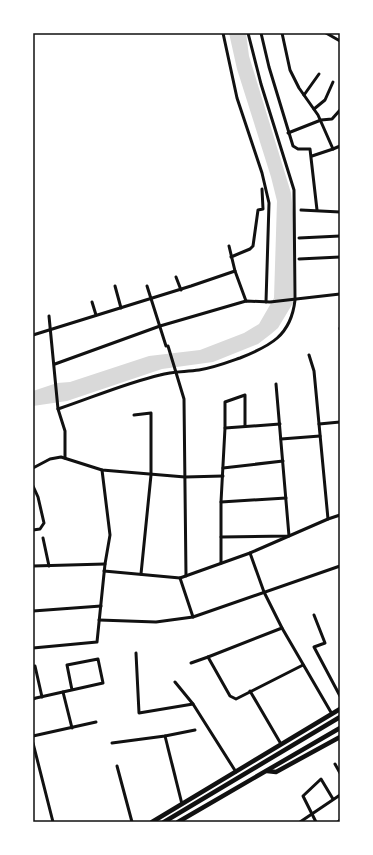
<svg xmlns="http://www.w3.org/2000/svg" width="373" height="855" viewBox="0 0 373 855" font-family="'Roboto Condensed',sans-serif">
<rect width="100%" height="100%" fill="#fff"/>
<path fill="#d9d9d9" d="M 229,33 L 246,33 L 249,56 L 291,193 L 293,213 L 293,303 L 278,328 L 271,334 L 258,344 L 213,362 L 162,369 L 67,401 L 33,406 L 33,391 L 57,383 L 70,382 L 149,356 L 200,350 L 244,333 L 259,324 L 274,298 L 277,201 L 271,177 L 237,69 Z"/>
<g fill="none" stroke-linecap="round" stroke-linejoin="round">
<g stroke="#111" stroke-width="3">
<path d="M 223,33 L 237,98 L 262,173 L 269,203 L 266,302"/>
<path d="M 261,33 L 269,67 L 293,146 L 298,149 L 310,149 L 317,210"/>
<path d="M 282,33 L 290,70 L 299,88 L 318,115 L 333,149 L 340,146"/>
<path d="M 326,33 L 340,41"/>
<path d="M 304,95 L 319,74"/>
<path d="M 314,109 L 325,100 L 333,82"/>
<path d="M 288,133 L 321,120 L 332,119 L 340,110"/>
<path d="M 312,156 L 333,149"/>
<path d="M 301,210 L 340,212"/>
<path d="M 299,238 L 340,236"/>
<path d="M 229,246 L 235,271 L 246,301"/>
<path d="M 231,257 L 250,249 L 253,246 L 258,210 L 263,209 L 262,189"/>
<path d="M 299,259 L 340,257"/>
<path d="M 176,277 L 181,290"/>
<path d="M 115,286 L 121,308"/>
<path d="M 147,286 L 166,346"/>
<path d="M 92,302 L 96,315"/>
<path d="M 49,316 L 58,409 L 65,431 L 65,458"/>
<path d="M 340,328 L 340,329"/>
<path d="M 33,335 L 191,286 L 235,271"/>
<path d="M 168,346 L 184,399 L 186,576"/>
<path d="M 309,355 L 314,371 L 328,519"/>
<path d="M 55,364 L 160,326 L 246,301 L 270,302 L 340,294"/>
<path d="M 58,409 C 91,398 126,383 160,375 C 172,371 186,372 199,370 C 213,368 226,363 240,358 C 270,346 291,336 295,300 L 294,190 L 261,84 L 248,33"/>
<path d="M 134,415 L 151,413 L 151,475 L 141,574"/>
<path d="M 319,424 L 340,422"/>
<path d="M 225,428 L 280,424"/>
<path d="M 281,439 L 320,436"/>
<path d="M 33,468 L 50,459 L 61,457 L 102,470 L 185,477 L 223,476"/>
<path d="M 223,468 L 283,461"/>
<path d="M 33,486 L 38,497 L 44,523 L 40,529 L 33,530"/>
<path d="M 221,502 L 286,498"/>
<path d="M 221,537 L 289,536 L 276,384"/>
<path d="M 43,538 L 49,566"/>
<path d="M 250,553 L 264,592 L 282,628 L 332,714"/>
<path d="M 221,563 L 221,502 L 225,428 L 225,402 L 245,395 L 245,426"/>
<path d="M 33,566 L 105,564"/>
<path d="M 104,571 L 180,578 L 250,553 L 328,519 L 340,515"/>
<path d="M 180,578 L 193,617"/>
<path d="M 33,611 L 101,606"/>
<path d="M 314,615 L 325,643 L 314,647 L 340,696"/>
<path d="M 99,620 L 156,622 L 193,617 L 340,566"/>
<path d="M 282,628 L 208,657 L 230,696 L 236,699 L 303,665"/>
<path d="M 33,648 L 97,642 L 105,564 L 110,535 L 102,470"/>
<path d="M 136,653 L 139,713 L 193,704"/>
<path d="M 191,663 L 208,657"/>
<path d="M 35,666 L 42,697"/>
<path d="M 175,682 L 193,704 L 236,772"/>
<path d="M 250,691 L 281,744"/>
<path d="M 63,692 L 72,728"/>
<path d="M 33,699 L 36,698 L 103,683 L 98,659 L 67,665 L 72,690"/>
<path d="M 33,736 L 96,722"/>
<path d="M 165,736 L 182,804"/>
<path d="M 33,743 L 53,822"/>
<path d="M 112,743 L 165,736 L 195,730"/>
<path d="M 335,764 L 340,773"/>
<path d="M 117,766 L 132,822"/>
<path d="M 300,822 L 340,795"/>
<path d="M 316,822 L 303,796 L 321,779 L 333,799"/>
<path d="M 338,822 L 340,820"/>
</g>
<g stroke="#111" stroke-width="4.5">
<path d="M 267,771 L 276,772 L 340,737"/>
<path d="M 152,822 L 340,709"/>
<path d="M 164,822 L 340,717"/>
<path d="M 178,822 L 340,728"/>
</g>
</g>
<rect width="373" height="855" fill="none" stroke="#ffffff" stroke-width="68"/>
<rect x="34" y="34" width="305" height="787" fill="none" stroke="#111" stroke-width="1.5"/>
</svg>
